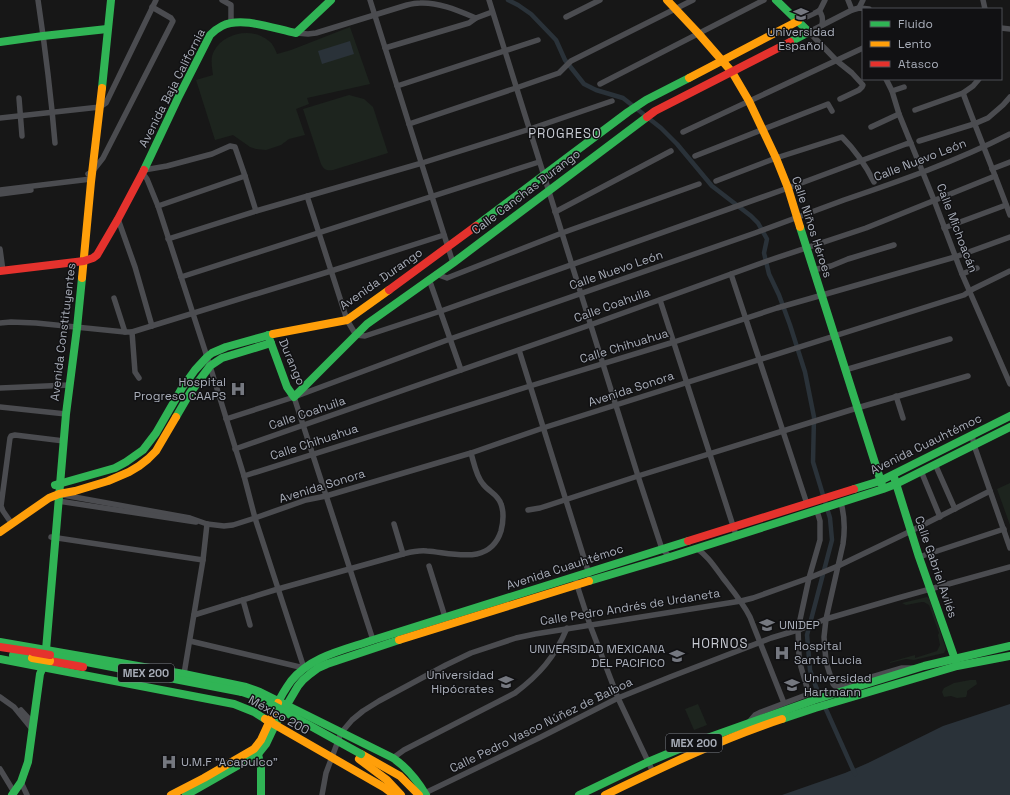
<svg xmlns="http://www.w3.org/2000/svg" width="1010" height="795" viewBox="0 0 1010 795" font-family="'Space Grotesk',sans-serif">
<rect width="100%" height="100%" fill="#171717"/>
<g fill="#1d241e">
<path d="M 350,27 L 370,84 L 307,98 L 309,104 L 296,109 L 305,135 L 289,139 L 281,145 L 266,150 L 256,149 L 250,147 L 233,135 L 215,140 L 196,80 L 213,75 C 212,67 210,58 214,51 C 224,32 253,27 269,41 C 273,44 275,49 277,54 L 291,50 Z"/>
<path d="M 349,95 L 364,99 L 373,107 L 388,153 L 333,170 C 327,171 324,170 321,164 L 303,109 Z"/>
<path d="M 1010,483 L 1010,525 L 997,489 Z"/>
<path d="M 927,597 L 929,598 L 946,649 L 944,653 L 914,660 L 906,659 L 890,663 L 890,662 L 915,655 L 915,658 L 937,651 L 940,645 L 938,635 L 939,633 L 929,605 L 924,602 L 922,602 L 906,605 L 902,603 Z"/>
<path d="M 970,680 L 976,680 L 977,684 L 967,691 L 967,694 L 966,697 L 957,698 L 951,696 L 944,697 L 942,692 L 944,688 L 954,683 Z"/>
<path d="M 698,704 L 707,725 L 694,730 L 685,709 Z"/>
</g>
<g fill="#2a3239">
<path d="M 350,41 L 354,54 L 322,64 L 318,51 Z"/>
<path d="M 1010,704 L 1010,795 L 782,795 L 845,773 L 868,763 L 943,726 Z"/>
</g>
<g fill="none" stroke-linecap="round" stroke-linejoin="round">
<path stroke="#2a3239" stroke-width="4.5" d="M 508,0 L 518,5 L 531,14 L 556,40 L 565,60 L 584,84 L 596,90 L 623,98 L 661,128 L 677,144 L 712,186 L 751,216 L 758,223 L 767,239 L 764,253 L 769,274 L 779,295 L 790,325 L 805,372 L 814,417 L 813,462 L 830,518 L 832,540 L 807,635 L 810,670 L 816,687 L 855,774"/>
<g stroke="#4b4c50" stroke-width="5.5">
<path d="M 38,0 C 45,47 51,95 55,143"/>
<path d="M 222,0 L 231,5 L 231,22"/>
<path d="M 370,0 L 409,124 L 453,263"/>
<path d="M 489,0 L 638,476 L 662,549 L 670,557"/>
<path d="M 848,0 L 852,10"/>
<path d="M 983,0 L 985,9"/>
<path d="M 859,8 L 863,0"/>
<path d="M 819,11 C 823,15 823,20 822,25"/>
<path d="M 566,17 L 600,0"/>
<path d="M 798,21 L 817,12 L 820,10 L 825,0"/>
<path d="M 1001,28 L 1010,29"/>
<path d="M 296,33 L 308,34 L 316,33 L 407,5 C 411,4 416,3 420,3 C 439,2 459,11 476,18"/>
<path d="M 385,48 L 469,23 L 476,18 L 492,12"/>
<path d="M 886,79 L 892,91 L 899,114 L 934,200 L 962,274 L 1010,384"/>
<path d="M 600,84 L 764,0"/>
<path d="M 397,86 L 538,40"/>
<path d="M 892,91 L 904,87"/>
<path d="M 963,93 C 978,134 995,174 1010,215"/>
<path d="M 19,98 L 22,136"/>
<path d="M 840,99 L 859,90 L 862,87 L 863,85 L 852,73 L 837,61 L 809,32 L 852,10 L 859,8 L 869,9"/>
<path d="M 915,110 L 963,93 L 973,86 L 979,79"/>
<path d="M 0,118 L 100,107 L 106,103 L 156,0"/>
<path d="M 409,124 L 516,88 L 559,73 L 571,61 L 693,0"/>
<path d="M 871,127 L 899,114"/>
<path d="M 683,132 L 863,48"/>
<path d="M 919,141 L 974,124 L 988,118 L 1003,105 L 1010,97"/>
<path d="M 695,156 L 828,104 L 832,111"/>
<path d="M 992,169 L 1010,162"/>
<path d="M 144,170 L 167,166 L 212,154 L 230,146 L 235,147 L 245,176 L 256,211"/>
<path d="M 142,172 L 147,179 L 158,206 L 210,366 L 244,476 L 255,518 L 304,668"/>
<path d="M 88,174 L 92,172 L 103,158 L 173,21 L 171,18 L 152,7"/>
<path d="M 716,181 L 776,158 L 842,137 C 855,150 866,166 874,182"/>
<path d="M 0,190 L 91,179"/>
<path d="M 0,194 L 31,190"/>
<path d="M 307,196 L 347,320 L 356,335 L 365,336 L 441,311 L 788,188 L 906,144 L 911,143"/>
<path d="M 158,206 L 245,176"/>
<path d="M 555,212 L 671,151"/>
<path d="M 118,219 L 135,267 L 152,326"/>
<path d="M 944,228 L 1006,205"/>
<path d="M 168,239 L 256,211 L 422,163 L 530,129 L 612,101"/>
<path d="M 0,249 L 3,271"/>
<path d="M 813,270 L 831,266 L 848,259 L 894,245"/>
<path d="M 436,274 L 447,278 L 562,233 L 699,184"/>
<path d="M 731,274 L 807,504"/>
<path d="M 962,274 L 977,268"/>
<path d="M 181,277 L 539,162"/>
<path d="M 429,279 L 461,370"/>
<path d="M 114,298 L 125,332"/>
<path d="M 660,300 L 736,535"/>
<path d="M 0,323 L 11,322 L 36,323 L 125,332 L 132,332 L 331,271 L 444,235"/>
<path d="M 132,332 L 135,372 L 139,378"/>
<path d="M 519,350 L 589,574"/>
<path d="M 845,370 L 950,339"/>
<path d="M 0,388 L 69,385"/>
<path d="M 896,396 L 903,418"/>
<path d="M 294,397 L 373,640"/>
<path d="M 0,407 L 66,414"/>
<path d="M 226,419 L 294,397 L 450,339 L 755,233 C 785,222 814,211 844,200 C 900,181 957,161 1010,134"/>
<path d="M 972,435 L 974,445 L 1010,548"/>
<path d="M 235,449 L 590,325 L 770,260 L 866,228 L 995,176"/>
<path d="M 935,464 L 955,509"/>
<path d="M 921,471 L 940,517"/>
<path d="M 244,476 L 530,386 L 674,342 L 777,308 L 955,257 L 1010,237"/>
<path d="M 63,495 L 190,518 L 207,524 L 224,526 L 233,525 L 255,518 L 306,500 L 326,496 L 471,453 L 543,428 L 964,295 L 973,289 L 1010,271"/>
<path d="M 58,501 L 196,522"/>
<path d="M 841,503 C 845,517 845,530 843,544 L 826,619 L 824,637 L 826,662 L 833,684 L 835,686 L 838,687 L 902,668 L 912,668"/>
<path d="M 528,510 L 540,508 L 638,476 L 857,408 L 968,376"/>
<path d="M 12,524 L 3,511 L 1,506 L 10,438 L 11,436 L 15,435 L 64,441"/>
<path d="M 394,524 L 403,554"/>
<path d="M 51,537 L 203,560"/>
<path d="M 696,548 C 708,556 714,566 723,578 C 733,591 743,603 750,617 L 784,703"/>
<path d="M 919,557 L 1004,529"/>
<path d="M 429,566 L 445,617"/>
<path d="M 576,582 L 590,625 L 618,698 L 653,772"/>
<path d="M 243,600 L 250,625"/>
<path d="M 194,615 L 278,589 L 403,554 C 411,552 418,550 427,551 C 453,553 490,566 501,531 C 503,523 504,512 501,504 C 498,494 489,492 483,484 C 476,476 474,463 471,453"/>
<path d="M 190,641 L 304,668"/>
<path d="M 184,674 L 203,560 L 207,524"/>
<path d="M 0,697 L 14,707 L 32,729"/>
<path d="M 21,710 L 33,723"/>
<path d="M 749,722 L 755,715 L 761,712 L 806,695 L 808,691 L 801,667 L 799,656 L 798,629 L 809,578 L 820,540 L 820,521 L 817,511"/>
<path d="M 393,758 L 404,750 L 515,693 C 539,675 555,657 567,628"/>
<path d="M 0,769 L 14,792"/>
<path d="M 21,782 L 27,795"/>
<path d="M 425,793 L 539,738 L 618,698 L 670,677 L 771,638 L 801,629 L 826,619 L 898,598 L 1010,567"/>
<path d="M 322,795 L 326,773 L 341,733 L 352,720 L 363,711 L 379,701 L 446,665 L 471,653 L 516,638 L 535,634 L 741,601 L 753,598 L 809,578 L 838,566 L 911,531 L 990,491"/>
</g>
<g stroke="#30b455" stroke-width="8">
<path d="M 776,0 L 809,32 L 790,42"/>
<path d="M 0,42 L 43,36 L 107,29"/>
<path d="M 102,88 L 111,0"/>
<path d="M 144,170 L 178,98 L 210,35 C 214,31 218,28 222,26 C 242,16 275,29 296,33 L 331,0"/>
<path d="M 476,226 L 628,112 L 646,100 L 689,78"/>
<path d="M 800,227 L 882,485"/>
<path d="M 268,335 L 287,387 L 294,397 L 367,324 L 453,263 L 647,117"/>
<path d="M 176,417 L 190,393 L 210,366 L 222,358 L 271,343"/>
<path d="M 894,477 L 919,557 L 957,665"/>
<path d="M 55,485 L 115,468 L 126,462 L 143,450 L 156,433 L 182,388 L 195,370 L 207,357 L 212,353 L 226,347 L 273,334"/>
<path d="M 854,489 L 880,481 L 1010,416"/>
<path d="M 589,581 L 670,557 L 883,489 L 896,484 L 1010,427"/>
<path d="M 0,642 L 184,674 L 246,687 L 260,692 L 393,758 C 408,768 417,780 426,795"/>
<path d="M 13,655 L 32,658"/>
<path d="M 50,655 L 242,692"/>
<path d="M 0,659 L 234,704 L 254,712 L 265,719"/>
<path d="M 278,703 C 281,696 286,688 291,681 C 311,656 344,650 373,640 L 688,541"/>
<path d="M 782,719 L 815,708 L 957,666 L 1010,656"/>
<path d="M 258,754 L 261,768 L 261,795"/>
<path d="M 12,795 L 21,782 L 28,762 L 40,674 L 43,667 L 46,650 L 66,414 L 77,328 L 82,278"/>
<path d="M 186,795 L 258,754 L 266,744 L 275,725 L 298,686 L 303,680 L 310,674 L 318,668 L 327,664 L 399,640"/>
<path d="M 579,795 L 648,762 L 696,742 L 814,700 L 924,666 L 1010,646"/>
</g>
<g stroke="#ff9f0a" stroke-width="8">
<path d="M 667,0 L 698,33 L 732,72 L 749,101 L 776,158 L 788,188 L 800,227"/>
<path d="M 689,78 L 798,21"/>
<path d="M 82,278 L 91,182 L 102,88"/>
<path d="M 273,334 L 347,320 L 389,290"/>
<path d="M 0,532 L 49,498 L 59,494 L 75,491 L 108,481 L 129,472 L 139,466 L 148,459 L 156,451 L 176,417"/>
<path d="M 399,640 L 589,581"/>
<path d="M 265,719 L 385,788 L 394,795"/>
<path d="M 361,754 L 400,776 L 419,795"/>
<path d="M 359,759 L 387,780 L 401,795"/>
<path d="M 171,795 L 204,778 L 254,749 L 261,740 L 278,703"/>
<path d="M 605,795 C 663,767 721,739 782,719"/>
</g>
<g stroke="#e5322d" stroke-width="8">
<path d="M 647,117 L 655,111 L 790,42"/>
<path d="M 0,271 L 84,261 L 93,258 L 97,255 L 118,219 L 144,170"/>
<path d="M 389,290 L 476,226"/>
<path d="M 688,541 L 854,489"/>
<path d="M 0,647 L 33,652"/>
<path d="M 50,661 L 83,667"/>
</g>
<path stroke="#30b455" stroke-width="8" d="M 242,692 L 260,698 L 361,754"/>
<path stroke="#ff9f0a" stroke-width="8" d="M 32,658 L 50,661"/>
<path stroke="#e5322d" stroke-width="8" d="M 33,652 L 50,655"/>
</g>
<defs>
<g id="university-bare" transform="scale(1.2)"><path d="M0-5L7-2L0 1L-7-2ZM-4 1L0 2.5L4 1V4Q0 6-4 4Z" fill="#757880" stroke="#111113" stroke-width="2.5" paint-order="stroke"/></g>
<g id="hospital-bare" transform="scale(1.2)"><path d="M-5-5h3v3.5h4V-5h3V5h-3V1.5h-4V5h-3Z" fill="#757880" stroke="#111113" stroke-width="2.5" paint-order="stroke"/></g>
</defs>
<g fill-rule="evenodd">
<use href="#university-bare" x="801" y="14"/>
<use href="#hospital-bare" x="238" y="389"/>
<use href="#university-bare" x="767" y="625"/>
<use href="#hospital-bare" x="782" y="653"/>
<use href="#university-bare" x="677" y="656"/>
<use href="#university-bare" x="506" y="682"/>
<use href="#university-bare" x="792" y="685"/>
<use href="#hospital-bare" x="169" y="762"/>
</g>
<g text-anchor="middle" stroke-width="3" stroke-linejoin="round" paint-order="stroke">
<g fill="#111113" stroke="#7b7e86" stroke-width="1">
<rect x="118" y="664" width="56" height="18" rx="3"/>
<rect x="666" y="734" width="56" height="18" rx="3"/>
</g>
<g font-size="11" font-weight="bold" fill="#a8adb8">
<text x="146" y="677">MEX 200</text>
<text x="694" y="747">MEX 200</text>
</g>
<g font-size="12" fill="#a8adb8" stroke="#111113" text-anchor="start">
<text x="801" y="36" text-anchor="middle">Universidad<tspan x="801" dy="14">Español</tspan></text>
<text x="226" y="386" text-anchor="end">Hospital<tspan x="226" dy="14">Progreso CAAPS</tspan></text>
<text x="779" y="629">UNIDEP</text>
<text x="794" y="650">Hospital<tspan x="794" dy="14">Santa Lucia</tspan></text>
<text x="665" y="653" text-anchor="end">UNIVERSIDAD MEXICANA<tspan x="665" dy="14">DEL PACIFICO</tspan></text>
<text x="494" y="679" text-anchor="end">Universidad<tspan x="494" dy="14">Hipócrates</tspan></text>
<text x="804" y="682">Universidad<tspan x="804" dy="14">Hartmann</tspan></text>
<text x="181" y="766">U.M.F "Acapulco"</text>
</g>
<g font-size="12" fill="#a8adb8" stroke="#111113">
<text transform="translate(172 88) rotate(-63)" y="4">Avenida Baja California</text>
<text transform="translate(920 160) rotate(-21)" y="4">Calle Nuevo León</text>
<text transform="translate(526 192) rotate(-37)" y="4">Calle Canchas Durango</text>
<text transform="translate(812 227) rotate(72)" y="4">Calle Niños Héroes</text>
<text transform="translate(957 228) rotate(69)" y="4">Calle Michoacán</text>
<text transform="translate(616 270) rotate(-19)" y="4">Calle Nuevo León</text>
<text transform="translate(381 279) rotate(-35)" y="4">Avenida Durango</text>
<text transform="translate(612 305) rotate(-20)" y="4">Calle Coahuila</text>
<text transform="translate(63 332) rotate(-83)" y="4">Avenida Constituyentes</text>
<text transform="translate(624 346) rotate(-17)" y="4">Calle Chihuahua</text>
<text transform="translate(292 362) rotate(67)" y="4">Durango</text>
<text transform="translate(631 389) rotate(-18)" y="4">Avenida Sonora</text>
<text transform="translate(307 413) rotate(-19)" y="4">Calle Coahuila</text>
<text transform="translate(314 442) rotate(-18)" y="4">Calle Chihuahua</text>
<text transform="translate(926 444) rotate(-26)" y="4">Avenida Cuauhtémoc</text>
<text transform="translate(322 486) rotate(-17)" y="4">Avenida Sonora</text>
<text transform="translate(565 567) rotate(-18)" y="4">Avenida Cuauhtémoc</text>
<text transform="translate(936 567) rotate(71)" y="4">Calle Gabriel Avilés</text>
<text transform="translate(630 607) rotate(-9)" y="4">Calle Pedro Andrés de Urdaneta</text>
<text transform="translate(279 715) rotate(29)" y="4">México 200</text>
<text transform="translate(541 725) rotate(-26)" y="4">Calle Pedro Vasco Núñez de Balboa</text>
</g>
<g font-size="13" letter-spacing="1" fill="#c9ccd4" stroke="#111113">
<text x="565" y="138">PROGRESO</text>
<text x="720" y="648">HORNOS</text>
</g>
</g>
<rect x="862" y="8" width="140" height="72" fill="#111113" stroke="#4d4f55"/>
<rect x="870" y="21" width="20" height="6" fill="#30b455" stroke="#4d4f55"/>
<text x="898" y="28" font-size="12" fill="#a8adb8">Fluido</text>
<rect x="870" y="41" width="20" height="6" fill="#ff9f0a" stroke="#4d4f55"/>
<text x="898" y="48" font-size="12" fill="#a8adb8">Lento</text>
<rect x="870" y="61" width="20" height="6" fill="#e5322d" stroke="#4d4f55"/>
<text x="898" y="68" font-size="12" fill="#a8adb8">Atasco</text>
</svg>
